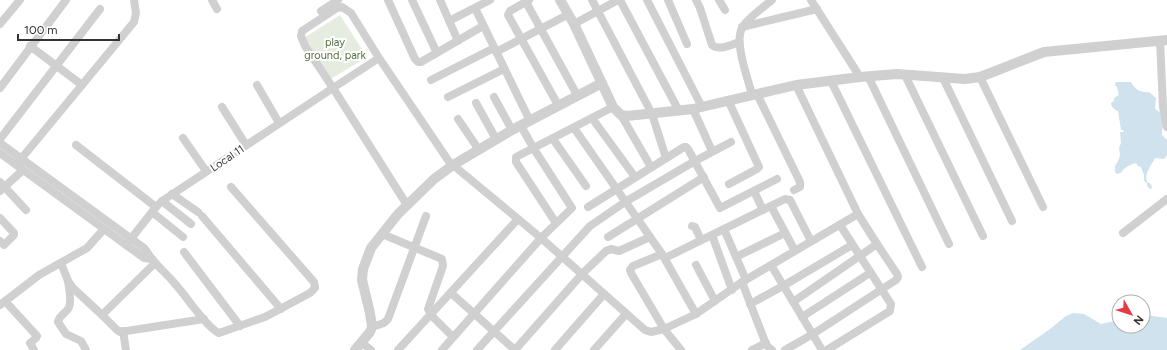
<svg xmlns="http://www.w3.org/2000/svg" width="1167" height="350" viewBox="0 0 1167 350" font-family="Figtree,sans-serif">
<rect width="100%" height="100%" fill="#fff"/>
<path fill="#e6ecdf" d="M 340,15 L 367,57 L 329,80 L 301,40 Z"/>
<g fill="#cfe2ee">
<path d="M 1116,82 L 1131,82 C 1135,90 1141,93 1149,92 L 1156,98 L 1155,109 L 1164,115 L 1167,123 L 1162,129 L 1162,135 L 1167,140 L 1167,155 L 1164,159 L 1155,158 C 1151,166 1144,173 1147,182 L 1151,184 L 1152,188 L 1150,189 L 1147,186 L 1147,183 L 1144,181 L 1144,175 L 1141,167 L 1138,166 L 1136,163 C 1132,164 1127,166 1124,169 C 1121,172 1122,173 1117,174 L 1115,172 L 1115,166 L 1118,161 L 1120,155 L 1119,148 L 1121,143 L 1120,132 L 1124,132 L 1123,130 L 1121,130 L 1118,111 C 1115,110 1111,107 1111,103 L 1114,101 L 1114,98 L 1119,95 L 1117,87 L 1115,85 Z"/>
<path d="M 1073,313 L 1084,314 L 1101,324 L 1119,320 L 1119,326 L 1143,326 L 1143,316 L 1146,315 L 1167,318 L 1167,350 L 1020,350 L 1050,329 L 1066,316 Z"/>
</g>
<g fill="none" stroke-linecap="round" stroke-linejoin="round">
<g stroke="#d0d0d0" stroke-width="8">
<path d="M 212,0 L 217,9"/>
<path d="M 388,0 L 415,59 L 418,62 L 421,62 L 483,26"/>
<path d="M 412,0 L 437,53"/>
<path d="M 440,0 L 458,41"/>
<path d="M 529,0 L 510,11 L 508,15 L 558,105"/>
<path d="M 592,0 L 652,114 L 666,158"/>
<path d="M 620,0 L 679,111"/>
<path d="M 647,0 L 702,107"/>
<path d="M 668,0 L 687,44"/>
<path d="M 696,0 L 700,8 L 712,45 C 719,51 731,45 739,42"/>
<path d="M 719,0 L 725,10"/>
<path d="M 811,0 L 860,77"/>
<path d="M 526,2 L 577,95"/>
<path d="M 475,8 L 530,121"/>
<path d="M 321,11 L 338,0"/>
<path d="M 449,21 L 490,0"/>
<path d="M 0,24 L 20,0"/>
<path d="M 574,24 L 618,0"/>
<path d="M 742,27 L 817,9"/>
<path d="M 1160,40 L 1163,107 L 1167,127"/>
<path d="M 30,46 L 82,85"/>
<path d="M 496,52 L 569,14"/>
<path d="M 379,58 L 333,88 L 305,46 L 301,36 L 302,31 L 337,8 L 342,7 L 351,13 L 379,58 L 452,166"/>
<path d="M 905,75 L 983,236"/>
<path d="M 868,76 L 949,244"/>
<path d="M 980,77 L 1043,207"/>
<path d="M 943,78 L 1012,221"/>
<path d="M 431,80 L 494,48"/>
<path d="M 831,81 L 922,267"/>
<path d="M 257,85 L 279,123"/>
<path d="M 0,88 L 66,0"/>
<path d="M 757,94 L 800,182 L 800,187 L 794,190"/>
<path d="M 752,95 C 748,78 734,43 742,28 C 747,18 764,7 772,0"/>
<path d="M 448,97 L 504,69"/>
<path d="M 494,97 L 512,130"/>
<path d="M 728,100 L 759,167 L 757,169 L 729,184"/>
<path d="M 476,103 L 496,139"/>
<path d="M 222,107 L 246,145"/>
<path d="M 693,109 L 712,151"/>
<path d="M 621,115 L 651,167"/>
<path d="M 592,118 L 635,177"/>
<path d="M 458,119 L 479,150"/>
<path d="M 574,128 L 662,254 L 696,314"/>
<path d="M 183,138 L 206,171"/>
<path d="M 0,139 L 100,9"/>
<path d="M 553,139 L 586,186"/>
<path d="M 0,143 L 144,248 C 148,252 149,256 153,260 C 160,269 169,276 176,285 C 187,297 206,327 219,333 L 265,317 L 310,293 L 315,288 L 314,282 L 231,187"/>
<path d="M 76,145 L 156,207"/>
<path d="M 0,153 L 144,258 L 152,259"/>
<path d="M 16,165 L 134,22 L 136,13 L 134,0"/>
<path d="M 453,165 L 541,238 L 645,330 L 651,332 L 664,329 L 696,314 L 742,282 L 858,214"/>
<path d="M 0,182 L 26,210"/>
<path d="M 0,191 L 23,170"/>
<path d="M 754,191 L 763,210"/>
<path d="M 172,194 L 198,212"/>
<path d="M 162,201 L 191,224"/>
<path d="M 771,206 L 795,251"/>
<path d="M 588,207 L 684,147 L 686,147 L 688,149 L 720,208 L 777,179"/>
<path d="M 152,212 L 183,237"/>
<path d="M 202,216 L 281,309"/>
<path d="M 0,218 L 14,233 L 14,235 L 4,245 L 0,241"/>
<path d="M 556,223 L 516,162 L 516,157 L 613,107"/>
<path d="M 692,226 L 695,227 L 701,240"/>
<path d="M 724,229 L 746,280"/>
<path d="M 1123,233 L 1167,199"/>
<path d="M 382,234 L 442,259 L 443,266 L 428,309 L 431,315 L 453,337"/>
<path d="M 712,235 L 732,290"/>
<path d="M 608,237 L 704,177"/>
<path d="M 126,245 L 156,207 L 162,201 L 333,88 L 407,205"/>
<path d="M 184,252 L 240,326"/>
<path d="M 662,254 L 633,266 L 630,270 L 631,273 L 664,329 L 681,350"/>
<path d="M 736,257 L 785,233"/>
<path d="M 665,258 L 785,199 L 790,200 L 811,241"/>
<path d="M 61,263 L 68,281 L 73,288 L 102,315 L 155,263"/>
<path d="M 696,265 L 715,301"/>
<path d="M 771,265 L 822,350"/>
<path d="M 68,281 C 69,288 72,300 69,307 C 67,313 59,315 58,322 L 66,334 L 81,341 L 86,350"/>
<path d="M 742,282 L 764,339 L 767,346 L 772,350"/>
<path d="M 451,293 L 515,350"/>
<path d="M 5,301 L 37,336 L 36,338 L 30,343 L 34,350"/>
<path d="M 793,302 L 877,244 L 858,214 L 796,85"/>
<path d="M 750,304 L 783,286 L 852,245"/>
<path d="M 0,305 L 39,275 L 87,248 L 104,229"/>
<path d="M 102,315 L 116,329 L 120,332 L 204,319"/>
<path d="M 802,317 L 870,273"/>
<path d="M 372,327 L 384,323 L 388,319 L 426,216"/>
<path d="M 123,331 L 126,350"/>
<path d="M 361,342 L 371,350"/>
<path d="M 398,350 L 518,219"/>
<path d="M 442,350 L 541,238 L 572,208 L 534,149 L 521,126"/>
<path d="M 477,350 L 590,226 L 625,202 L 695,161 L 731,142"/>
<path d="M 515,350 L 582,274 L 606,251 L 611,249 L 619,251 L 650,237"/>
<path d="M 555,350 L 604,294"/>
<path d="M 594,350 L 626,314"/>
<path d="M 752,350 L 766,343"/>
<path d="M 785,350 L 813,334 L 896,280 L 898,277 L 897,274 L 877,244"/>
<path d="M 827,350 L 890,311 L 891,304 L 840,225"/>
</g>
<g stroke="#d0d0d0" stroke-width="10">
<path d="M 560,0 L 574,24 L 613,107 L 621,115 L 627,116 L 693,109 L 796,85 L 860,77 L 897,74 L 965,79 L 980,77 L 993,72 L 1044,52 L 1167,40"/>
<path d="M 355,350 L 370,332 L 372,327 L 370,313 L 362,280 L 363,269 L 371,248 L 398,214 L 434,179 L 453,165 L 512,130 L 602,83"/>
</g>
</g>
<g text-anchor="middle" stroke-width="4" stroke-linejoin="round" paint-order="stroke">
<g font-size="11" fill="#56703f" stroke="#fff">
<text x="335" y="46">play<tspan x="335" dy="13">ground, park</tspan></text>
</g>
<g font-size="11" fill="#333" stroke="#fff">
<text transform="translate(227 158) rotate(-34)" y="4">Local 11</text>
</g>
</g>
<g transform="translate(1131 314) rotate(129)"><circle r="19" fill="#ffffff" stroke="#adadad"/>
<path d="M0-3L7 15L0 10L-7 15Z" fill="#e63946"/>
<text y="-6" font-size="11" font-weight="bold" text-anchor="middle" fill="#333333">N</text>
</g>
<path d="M18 34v6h101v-6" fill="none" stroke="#333333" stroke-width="2"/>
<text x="24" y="34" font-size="12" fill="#333333" stroke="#ffffff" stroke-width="3" paint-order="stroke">100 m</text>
</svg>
